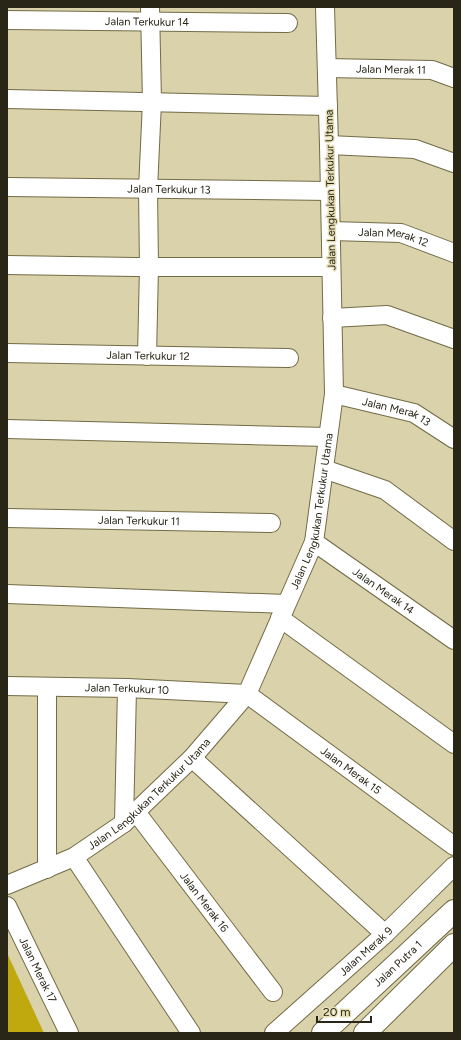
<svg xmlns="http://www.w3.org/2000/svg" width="461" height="1040" viewBox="0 0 461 1040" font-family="Figtree,sans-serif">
<rect width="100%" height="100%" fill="#d9d2aa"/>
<path fill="#c0a90e" d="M 7,953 L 44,1033 L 7,1033 Z"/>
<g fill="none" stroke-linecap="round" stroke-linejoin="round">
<g stroke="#726b46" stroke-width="20">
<g id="minor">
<path id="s1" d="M 7,20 L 288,23"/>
<path id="s2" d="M 327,68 L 432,70 L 454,78"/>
<path d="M 7,99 L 328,106"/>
<path d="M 329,145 L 415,149 L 454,163"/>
<path id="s3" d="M 7,187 L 330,191"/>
<path id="s4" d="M 331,231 L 401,233 L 454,253"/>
<path d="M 7,265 L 135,267 L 331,267"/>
<path d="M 332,318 L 387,315 L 454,339"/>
<path id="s5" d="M 7,353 L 289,358"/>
<path d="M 147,356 L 149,267 L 148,189 L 152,102 L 150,7"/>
<path id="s6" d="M 334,394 L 414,413 L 454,439"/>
<path d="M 7,429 L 328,437"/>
<path d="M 324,469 L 385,490 L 454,541"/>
<path id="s7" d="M 7,518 L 271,523"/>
<path id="s8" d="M 314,542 L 454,640"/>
<path d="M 7,594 L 286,604"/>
<path d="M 280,618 L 454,744"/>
<path id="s9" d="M 7,686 L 127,688 L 247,694"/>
<path d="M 47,687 L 47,869"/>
<path id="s10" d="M 247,694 L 454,846"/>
<path d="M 192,758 L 385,934"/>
<path id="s11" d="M 136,812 L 273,992"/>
<path d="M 124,823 L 127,688"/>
<path d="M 74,857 L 191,1033"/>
<path id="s12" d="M 7,885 L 74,857 L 124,823 L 192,758 L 247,694 L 314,542 L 334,394 L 329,145 L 325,7"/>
<path id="s13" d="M 7,906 L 69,1033"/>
<path id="s14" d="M 274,1033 L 385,934 L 454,866"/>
</g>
</g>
<g stroke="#726b46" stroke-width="24">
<g id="major">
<path id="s15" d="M 323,1033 L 454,911"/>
<path d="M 365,1033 L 454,945"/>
</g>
</g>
<use href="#minor" stroke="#fff" stroke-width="18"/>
<use href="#major" stroke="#fff" stroke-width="22"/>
</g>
<g text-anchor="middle" stroke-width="3" stroke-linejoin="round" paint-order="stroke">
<g font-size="11" fill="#292617" stroke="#e6dfb6">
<text dy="4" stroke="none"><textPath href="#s1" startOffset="140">Jalan Terkukur 14</textPath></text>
<text dy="4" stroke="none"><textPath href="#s2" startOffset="64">Jalan Merak 11</textPath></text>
<text dy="4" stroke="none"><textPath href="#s3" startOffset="162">Jalan Terkukur 13</textPath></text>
<text transform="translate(330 190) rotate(-91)" y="4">Jalan Lengkukan Terkukur Utama</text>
<text dy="4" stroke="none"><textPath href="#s4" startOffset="63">Jalan Merak 12</textPath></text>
<text dy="4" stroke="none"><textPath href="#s5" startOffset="141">Jalan Terkukur 12</textPath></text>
<text dy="4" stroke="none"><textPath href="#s6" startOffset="65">Jalan Merak 13</textPath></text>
<text dy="4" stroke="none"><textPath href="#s12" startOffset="507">Jalan Lengkukan Terkukur Utama</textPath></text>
<text dy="4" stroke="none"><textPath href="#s7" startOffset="132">Jalan Terkukur 11</textPath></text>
<text dy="4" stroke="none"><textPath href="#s8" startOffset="85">Jalan Merak 14</textPath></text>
<text dy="4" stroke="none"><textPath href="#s9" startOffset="120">Jalan Terkukur 10</textPath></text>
<text dy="4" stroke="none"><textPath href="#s10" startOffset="129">Jalan Merak 15</textPath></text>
<text dy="4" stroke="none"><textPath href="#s12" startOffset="171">Jalan Lengkukan Terkukur Utama</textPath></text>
<text dy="4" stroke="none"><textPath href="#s11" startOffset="113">Jalan Merak 16</textPath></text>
<text dy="4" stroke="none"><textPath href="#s14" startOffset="123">Jalan Merak 9</textPath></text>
<text dy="4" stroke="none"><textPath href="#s15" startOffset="102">Jalan Putra 1</textPath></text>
<text dy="4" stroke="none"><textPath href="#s13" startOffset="71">Jalan Merak 17</textPath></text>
</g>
</g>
<rect width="461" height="1040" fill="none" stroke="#292617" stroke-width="16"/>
<path d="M317 1016v6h54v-6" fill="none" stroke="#292617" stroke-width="2"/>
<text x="323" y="1016" font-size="12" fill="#292617" stroke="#e6dfb6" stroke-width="3" paint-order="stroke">20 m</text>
</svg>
